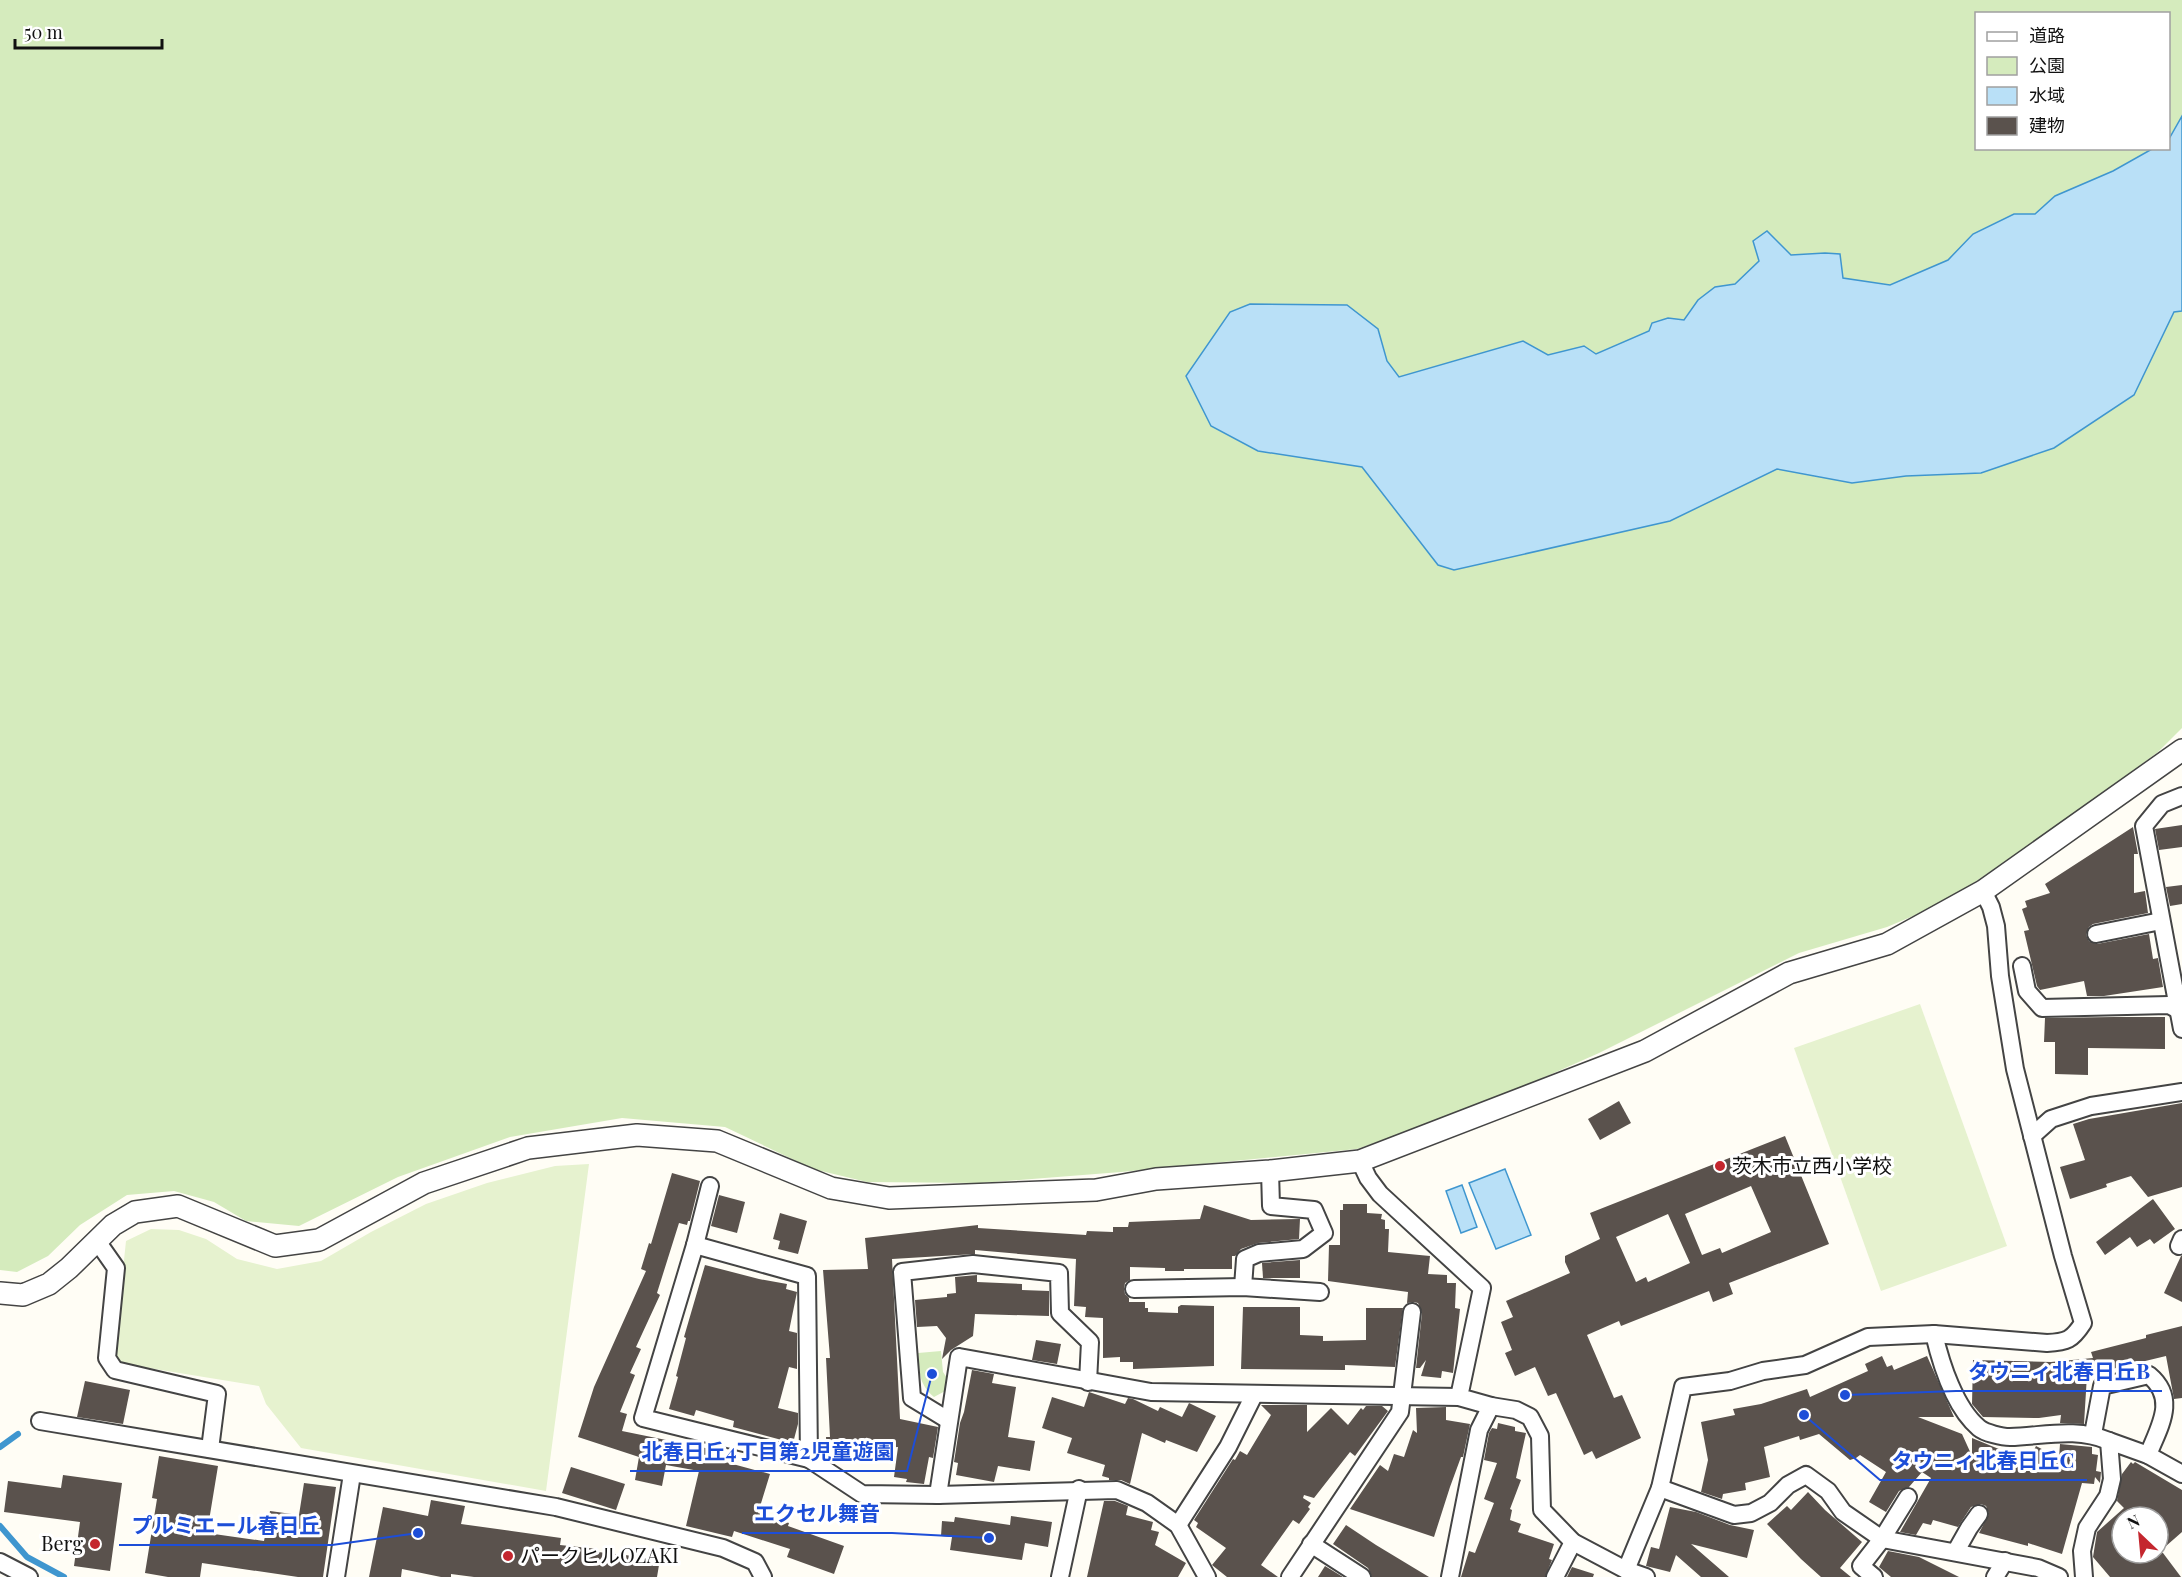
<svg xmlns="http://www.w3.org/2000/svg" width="2182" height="1577" viewBox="0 0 2182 1577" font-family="'Playfair Display','Noto Sans JP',serif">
<rect width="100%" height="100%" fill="#fffdf5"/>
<g fill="#d5ebbd" fill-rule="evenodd">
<path d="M 0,0 L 2182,0 L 2182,728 L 2158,752 L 2079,811 L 1944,903 L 1887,927 L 1799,953 L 1599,1053 L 1470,1110 L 1357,1149 L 1121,1172 L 981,1183 L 867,1182 L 813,1169 L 725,1127 L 622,1118 L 510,1137 L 398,1177 L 299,1226 L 246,1221 L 214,1202 L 174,1191 L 127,1195 L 80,1225 L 48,1256 L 17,1272 L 0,1270 ZM 1976,14 L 2168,14 L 2168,148 L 1976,148 Z"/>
<path d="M 941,1351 L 943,1372 L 947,1378 L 947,1390 L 934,1397 C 918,1383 920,1373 918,1353 Z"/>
</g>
<g fill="#e6f2cf">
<path d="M 1920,1004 L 2007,1246 L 1881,1291 L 1794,1048 Z"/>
<path d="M 589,1164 L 546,1491 L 301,1448 L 266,1404 L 259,1386 L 118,1363 L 114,1356 L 126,1241 L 151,1229 L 179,1230 L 206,1239 L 237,1259 L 277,1269 L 321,1261 L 371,1232 L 426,1204 L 487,1183 L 555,1166 Z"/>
</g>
<g fill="#b9e0f7" stroke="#3f96cf" stroke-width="1.5">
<path d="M 2182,116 L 2182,311 L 2174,312 L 2134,395 L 2054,448 L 1981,473 L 1906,476 L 1852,483 L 1777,469 L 1670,521 L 1454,570 L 1438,565 L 1362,467 L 1258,451 L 1211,426 L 1186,376 L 1230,312 L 1250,304 L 1347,305 L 1378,329 L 1387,361 L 1399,377 L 1523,341 L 1548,355 L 1584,346 L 1596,354 L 1649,331 L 1652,323 L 1668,318 L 1684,320 L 1698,300 L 1715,287 L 1735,284 L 1759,261 L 1753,241 L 1767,231 L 1791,255 L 1825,253 L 1840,254 L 1843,278 L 1890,285 L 1948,260 L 1973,234 L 2014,214 L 2035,214 L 2055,196 L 2113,171 L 2152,149 L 2168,148 L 2169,139 Z"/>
<path d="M 1505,1169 L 1531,1235 L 1496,1249 L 1469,1183 Z"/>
<path d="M 1462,1185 L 1477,1227 L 1461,1233 L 1446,1191 Z"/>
</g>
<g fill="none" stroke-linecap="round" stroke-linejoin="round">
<g stroke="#3f96cf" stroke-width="6">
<path d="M 0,1447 L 18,1434"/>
<path d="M 0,1526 L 27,1557 L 64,1577"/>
</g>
</g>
<g fill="#5a524d" fill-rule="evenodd">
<path d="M 2182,825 L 2182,847 L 2159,850 L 2155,829 Z"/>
<path d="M 2133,827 L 2138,854 L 2134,854 L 2134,893 L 2145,891 L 2148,913 L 2093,924 L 2089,927 L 2086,935 L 2089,941 L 2097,944 L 2149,934 L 2153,959 L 2158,958 L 2163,987 L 2104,996 L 2087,996 L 2084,981 L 2040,990 L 2037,986 L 2024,931 L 2029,930 L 2022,909 L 2027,907 L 2025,901 L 2050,893 L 2045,884 Z"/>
<path d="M 2182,885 L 2182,904 L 2170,906 L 2166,887 Z"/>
<path d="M 2114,1017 L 2165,1017 L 2165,1049 L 2088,1048 L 2088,1075 L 2055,1074 L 2055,1042 L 2044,1042 L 2045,1018 Z"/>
<path d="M 1619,1101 L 1631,1123 L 1600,1140 L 1588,1119 Z"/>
<path d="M 2182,1103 L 2182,1187 L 2148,1197 L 2131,1176 L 2106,1184 L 2107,1187 L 2070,1199 L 2060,1167 L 2085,1160 L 2073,1124 L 2089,1119 Z"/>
<path d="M 1785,1136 L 1829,1244 L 1729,1283 L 1733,1294 L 1713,1302 L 1709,1291 L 1621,1326 L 1619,1321 L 1587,1335 L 1614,1398 L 1622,1395 L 1641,1438 L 1596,1459 L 1592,1451 L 1584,1455 L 1556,1393 L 1548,1396 L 1535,1367 L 1515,1376 L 1505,1353 L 1512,1350 L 1501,1322 L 1513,1317 L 1506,1301 L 1570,1273 L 1565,1262 L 1565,1256 L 1600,1239 L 1590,1213 ZM 1751,1186 L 1771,1232 L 1722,1253 L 1720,1248 L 1702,1255 L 1685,1214 ZM 1668,1214 L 1690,1263 L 1648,1282 L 1646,1277 L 1636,1282 L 1616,1237 Z"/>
<path d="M 672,1173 L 700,1181 L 690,1221 L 688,1221 L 687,1225 L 679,1223 L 657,1293 L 660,1295 L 636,1347 L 641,1349 L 630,1373 L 635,1375 L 620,1412 L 627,1414 L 622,1431 L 720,1451 L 718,1460 L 770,1474 L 758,1513 L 789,1523 L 788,1526 L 844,1546 L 834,1574 L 787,1557 L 790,1549 L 734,1531 L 732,1537 L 686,1526 L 699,1471 L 666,1465 L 662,1486 L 635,1480 L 639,1457 L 578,1437 L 594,1387 L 646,1271 L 641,1269 L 649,1243 L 651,1244 Z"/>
<path d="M 719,1195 L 745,1202 L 737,1233 L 711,1226 Z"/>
<path d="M 2153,1199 L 2175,1229 L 2154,1244 L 2150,1239 L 2137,1247 L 2130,1237 L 2105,1255 L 2096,1242 Z"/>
<path d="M 1343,1204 L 1367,1204 L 1367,1213 L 1382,1214 L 1381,1219 L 1385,1220 L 1385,1229 L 1389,1229 L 1388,1252 L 1430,1256 L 1428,1274 L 1447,1275 L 1447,1283 L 1456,1283 L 1455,1308 L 1460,1309 L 1453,1373 L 1442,1371 L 1441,1378 L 1421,1376 L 1426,1360 L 1420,1368 L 1416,1368 L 1422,1313 L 1418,1303 L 1413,1302 L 1407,1303 L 1408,1292 L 1328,1281 L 1329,1245 L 1340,1245 L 1340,1210 L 1343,1210 Z"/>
<path d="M 1204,1205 L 1251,1220 L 1300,1219 L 1299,1239 L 1258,1243 L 1241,1249 L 1235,1256 L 1232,1256 L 1232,1269 L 1184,1269 L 1184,1271 L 1165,1271 L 1165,1268 L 1130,1267 L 1130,1280 L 1125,1283 L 1124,1289 L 1125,1294 L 1129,1298 L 1129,1302 L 1145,1302 L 1145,1308 L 1148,1308 L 1148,1312 L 1178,1313 L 1178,1307 L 1181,1305 L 1214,1306 L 1214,1366 L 1133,1369 L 1133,1362 L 1120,1362 L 1120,1357 L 1103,1358 L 1103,1318 L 1085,1317 L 1086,1307 L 1074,1306 L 1076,1259 L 975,1250 L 975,1254 L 892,1259 L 900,1419 L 938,1427 L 933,1458 L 929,1457 L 924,1484 L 906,1482 L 907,1479 L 894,1477 L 898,1447 L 827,1452 L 826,1437 L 830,1437 L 826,1358 L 830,1358 L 823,1270 L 868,1269 L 865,1238 L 978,1225 L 978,1228 L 1086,1235 L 1087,1231 L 1113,1232 L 1113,1227 L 1128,1227 L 1129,1222 L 1200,1219 Z"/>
<path d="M 780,1213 L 807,1221 L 798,1254 L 778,1249 L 780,1241 L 773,1239 Z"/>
<path d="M 2181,1256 L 2182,1256 L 2182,1302 L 2164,1293 Z"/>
<path d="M 1300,1260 L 1300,1278 L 1263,1278 L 1262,1263 Z"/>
<path d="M 705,1265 L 759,1279 L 787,1284 L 786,1289 L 797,1292 L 789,1331 L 797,1333 L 797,1369 L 789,1367 L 778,1408 L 798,1413 L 798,1424 L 793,1443 L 733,1427 L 734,1421 L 696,1410 L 694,1416 L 669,1409 L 678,1377 L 676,1376 L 686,1338 L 684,1337 Z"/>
<path d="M 977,1275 L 977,1282 L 1022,1284 L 1022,1290 L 1049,1291 L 1049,1316 L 975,1314 L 973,1336 L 951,1350 L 942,1359 L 946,1338 L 937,1326 L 917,1327 L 915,1300 L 947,1297 L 947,1294 L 956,1293 L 955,1277 Z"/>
<path d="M 1243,1307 L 1300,1307 L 1300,1335 L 1323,1336 L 1323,1341 L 1366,1340 L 1366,1308 L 1403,1308 L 1395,1367 L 1345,1365 L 1345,1370 L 1241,1369 Z"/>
<path d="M 2182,1326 L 2182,1398 L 2174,1399 L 2166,1356 L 2087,1375 L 2084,1424 L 2060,1423 L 2061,1415 L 2039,1418 L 1983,1417 L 1972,1404 L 1973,1360 L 2051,1362 L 2093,1358 L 2091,1352 L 2146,1338 L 2146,1335 Z"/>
<path d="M 1036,1340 L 1061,1344 L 1057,1364 L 1032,1360 Z"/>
<path d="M 1882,1356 L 1887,1367 L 1892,1365 L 1894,1370 L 1927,1356 L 1954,1417 L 1918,1417 L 1962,1434 L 1972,1456 L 1972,1438 L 2011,1454 L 2014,1449 L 2030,1458 L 2036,1446 L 2059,1458 L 2060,1444 L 2092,1447 L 2092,1454 L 2098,1455 L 2096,1471 L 2101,1472 L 2100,1483 L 2095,1477 L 2094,1484 L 2082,1483 L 2062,1554 L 2028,1543 L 2028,1546 L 1979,1533 L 1989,1514 L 1986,1506 L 1981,1504 L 1971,1507 L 1958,1527 L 1933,1520 L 1931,1525 L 1923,1523 L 1916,1535 L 1900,1532 L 1931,1478 L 1922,1472 L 1909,1487 L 1899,1491 L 1886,1512 L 1869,1502 L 1886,1472 L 1860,1455 L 1856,1458 L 1850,1460 L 1819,1434 L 1800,1440 L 1799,1436 L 1764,1447 L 1770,1477 L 1745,1483 L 1746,1490 L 1723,1494 L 1722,1499 L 1701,1492 L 1708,1460 L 1701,1422 L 1735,1415 L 1733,1409 L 1761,1404 L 1807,1389 L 1810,1397 L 1868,1371 L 1865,1364 Z"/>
<path d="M 972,1370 L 994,1374 L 992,1383 L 1016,1387 L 1008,1437 L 1035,1441 L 1030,1471 L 998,1466 L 994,1482 L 956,1475 L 958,1463 L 954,1462 L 960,1423 L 964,1412 Z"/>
<path d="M 85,1381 L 130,1390 L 123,1424 L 77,1417 Z"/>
<path d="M 1089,1392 L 1125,1404 L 1128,1398 L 1133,1399 L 1158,1411 L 1160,1407 L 1182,1417 L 1189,1403 L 1216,1416 L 1197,1452 L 1166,1440 L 1165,1443 L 1142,1433 L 1130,1484 L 1121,1480 L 1109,1480 L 1109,1478 L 1102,1476 L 1105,1465 L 1067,1453 L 1072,1438 L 1042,1428 L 1052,1397 L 1084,1407 Z"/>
<path d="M 1261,1405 L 1307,1405 L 1307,1432 L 1331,1408 L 1348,1425 L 1361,1408 L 1363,1410 L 1366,1406 L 1382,1406 L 1388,1411 L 1355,1456 L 1350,1452 L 1314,1498 L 1304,1495 L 1303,1498 L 1311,1503 L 1308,1507 L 1310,1509 L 1299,1524 L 1293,1520 L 1261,1565 L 1278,1577 L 1227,1577 L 1212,1565 L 1226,1548 L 1196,1527 L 1198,1523 L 1194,1520 L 1233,1459 L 1235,1460 L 1240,1451 L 1247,1455 L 1271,1415 Z"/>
<path d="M 1446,1407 L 1446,1420 L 1470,1424 L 1463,1457 L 1461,1457 L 1450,1487 L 1434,1537 L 1350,1509 L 1380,1465 L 1388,1471 L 1394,1454 L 1404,1457 L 1413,1430 L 1417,1433 L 1416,1408 Z"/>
<path d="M 1498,1423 L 1515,1427 L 1515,1431 L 1526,1433 L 1516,1478 L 1521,1480 L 1510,1509 L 1512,1510 L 1510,1520 L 1521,1524 L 1518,1532 L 1554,1544 L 1549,1559 L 1552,1560 L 1545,1577 L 1461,1577 L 1469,1551 L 1475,1553 L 1494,1503 L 1484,1499 L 1497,1463 L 1484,1460 L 1489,1433 L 1492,1428 L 1497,1429 Z"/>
<path d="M 159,1456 L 218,1466 L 207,1533 L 264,1541 L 270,1511 L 299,1515 L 304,1483 L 336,1487 L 323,1577 L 298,1577 L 202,1563 L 200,1577 L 168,1577 L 145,1573 L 157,1499 L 152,1498 Z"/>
<path d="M 2131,1462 L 2133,1464 L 2135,1462 L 2182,1490 L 2182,1532 L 2158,1553 L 2163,1553 L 2181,1577 L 2110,1577 L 2093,1557 L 2097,1532 L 2124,1508 L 2117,1501 L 2122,1474 ZM 2122,1517 L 2158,1517 L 2158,1553 L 2122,1553 Z"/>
<path d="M 571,1467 L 625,1484 L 616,1510 L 562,1493 Z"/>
<path d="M 63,1475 L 122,1483 L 110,1571 L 74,1566 L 80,1522 L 4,1512 L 8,1481 L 61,1488 Z"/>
<path d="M 1808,1492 L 1825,1510 L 1862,1542 L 1840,1568 L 1851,1577 L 1821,1577 L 1801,1559 L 1767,1524 L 1787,1506 L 1791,1510 Z"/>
<path d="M 431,1500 L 465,1506 L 461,1524 L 561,1538 L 560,1545 L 598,1549 L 598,1552 L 660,1559 L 657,1577 L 474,1577 L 451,1574 L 451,1577 L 441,1577 L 402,1569 L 401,1577 L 369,1577 L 383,1507 L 428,1516 Z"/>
<path d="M 1104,1501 L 1115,1501 L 1128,1506 L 1126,1515 L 1153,1522 L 1151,1530 L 1159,1532 L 1155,1545 L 1186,1563 L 1178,1577 L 1087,1577 Z"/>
<path d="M 1670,1507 L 1696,1512 L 1730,1525 L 1754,1530 L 1747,1558 L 1691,1544 L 1729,1577 L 1701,1577 L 1676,1555 L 1670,1572 L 1646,1566 L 1651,1547 L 1659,1549 Z"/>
<path d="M 1011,1516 L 1052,1522 L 1048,1547 L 1025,1543 L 1022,1560 L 950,1550 L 952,1537 L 941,1536 L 942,1521 L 954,1522 L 955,1517 L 1010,1525 Z"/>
<path d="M 1346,1525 L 1376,1545 L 1429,1577 L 1372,1577 L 1368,1568 L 1333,1544 Z"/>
<path d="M 1888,1551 L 1919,1557 L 1959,1577 L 1891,1577 L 1879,1567 Z"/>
<path d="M 1325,1566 L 1343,1577 L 1318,1577 Z"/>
<path d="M 1572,1567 L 1594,1574 L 1593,1577 L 1567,1577 Z"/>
</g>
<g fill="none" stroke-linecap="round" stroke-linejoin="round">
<g stroke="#444" stroke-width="20">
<g id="minor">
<path d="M 2182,796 L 2162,804 L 2144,826 L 2182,1029"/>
<path d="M 2096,934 L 2161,921"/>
<path d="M 2022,966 L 2027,991 L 2042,1008 L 2169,1005 L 2182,1012"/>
<path d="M 2032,1136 L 2051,1119 L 2091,1106 L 2182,1092"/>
<path d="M 1360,1161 L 1368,1178 L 1380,1194 L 1482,1288 L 1459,1397 L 1491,1406 L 1516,1410 L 1530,1417 L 1540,1436 L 1542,1510 L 1573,1542 L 1626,1570 L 1646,1577"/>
<path d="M 710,1186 L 695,1245 L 643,1418 L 809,1459"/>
<path d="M 97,1241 L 116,1268 L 107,1358 L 115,1370 L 217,1394 L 210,1449"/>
<path d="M 695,1245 L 807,1276 L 809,1459 L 862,1494 L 938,1495 L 1117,1490 L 1147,1503 L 1178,1525 L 1207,1577"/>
<path d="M 2179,1246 L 2182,1239"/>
<path d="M 1243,1287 L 1245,1259 L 1259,1253 L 1303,1249 L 1324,1233 L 1314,1210 L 1271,1206 L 1270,1171"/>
<path d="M 1134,1289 L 1243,1287 L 1320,1292"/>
<path d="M 1934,1334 C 1941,1364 1955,1408 1979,1428 C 1985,1433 2002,1437 2010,1437 C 2045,1436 2075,1427 2109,1441"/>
<path d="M 948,1420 L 912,1398 L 902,1272 L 973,1264 L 1059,1273 L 1060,1313 L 1090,1342 L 1088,1382"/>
<path d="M 40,1421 L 556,1507 L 723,1548 L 755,1562 L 763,1577"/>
<path d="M 2093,1434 L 2102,1386 L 2149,1375 C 2178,1399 2159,1427 2148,1455"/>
<path d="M 1660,1488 L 1734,1515 L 1751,1513 L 1770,1503 L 1788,1485 L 1806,1475 L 1828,1491 L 1843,1512 L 1882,1539 L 2038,1568 L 2059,1577"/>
<path d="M 938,1495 L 959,1357 L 1151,1392 L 1459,1397"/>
<path d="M 1178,1525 L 1228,1447 L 1254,1395"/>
<path d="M 1311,1544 L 1362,1577"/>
<path d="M 1956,1551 L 1969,1528 L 1979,1514"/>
<path d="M 0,1562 L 29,1577"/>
<path d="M 1626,1570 L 1660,1488 L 1683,1387 L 1730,1381 L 1763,1371 L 1805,1365 L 1868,1337 L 1934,1334 L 2047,1343 C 2067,1342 2072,1340 2083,1323 L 2063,1256 L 2015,1069 L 2000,976 L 1996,926 L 1991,907 L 1983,891"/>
<path d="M 336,1577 L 352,1474"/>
<path d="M 1060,1577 L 1079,1489"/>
<path d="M 1290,1577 L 1400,1412 L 1412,1312"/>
<path d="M 1450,1577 L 1479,1430 L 1491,1406"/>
<path d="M 1555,1577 L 1573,1542"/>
<path d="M 1874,1577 L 1861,1566 L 1882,1539 L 1908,1497"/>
<path d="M 1995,1577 L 2005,1561"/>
<path d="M 2084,1577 L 2082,1551 L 2087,1528 L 2108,1496 L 2112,1479 L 2109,1441 L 2148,1455 L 2182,1474"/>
</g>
</g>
<g stroke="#444" stroke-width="24">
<path id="tertiary" d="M 0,1293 L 23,1295 L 49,1284 L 69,1268 L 113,1225 L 135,1212 L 178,1206 L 275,1246 L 319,1240 L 424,1183 L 528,1148 L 637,1135 L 717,1141 L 831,1188 L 889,1198 L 1096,1190 L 1156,1179 L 1270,1171 L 1360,1161 L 1645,1051 L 1789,973 L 1887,944 L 1983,891 L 2182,750"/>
</g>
<use href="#minor" stroke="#fff" stroke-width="16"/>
<use href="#tertiary" stroke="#fff" stroke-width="21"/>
</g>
<g fill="#c4262e" stroke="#fff" stroke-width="2">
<circle cx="1720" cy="1166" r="6"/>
<circle cx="95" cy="1544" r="6"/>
<circle cx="508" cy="1556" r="6"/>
</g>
<g text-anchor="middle" stroke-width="6" stroke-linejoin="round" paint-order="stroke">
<g font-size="20" fill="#111" stroke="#fff" text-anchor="start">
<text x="1732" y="1173">茨木市立西小学校</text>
<text x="83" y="1551" text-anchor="end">Berg</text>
<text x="520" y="1563">パークヒルOZAKI</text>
</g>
</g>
<path fill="none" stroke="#1d4ed8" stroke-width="2" d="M1845 1395L1956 1391H2162M932 1374L907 1471H630M1804 1415L1880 1480H2087M989 1538L892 1533H742M418 1533L332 1545H119"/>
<g fill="#1d4ed8" stroke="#fff" stroke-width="2">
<circle cx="1845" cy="1395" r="6"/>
<circle cx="932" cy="1374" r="6"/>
<circle cx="1804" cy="1415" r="6"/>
<circle cx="989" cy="1538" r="6"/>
<circle cx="418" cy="1533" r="6"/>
</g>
<g font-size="21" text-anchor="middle" font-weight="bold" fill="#1d4ed8" stroke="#fff" stroke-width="6" stroke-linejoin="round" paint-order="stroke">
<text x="2059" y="1379">タウニィ北春日丘B</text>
<text x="768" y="1459">北春日丘4丁目第2児童遊園</text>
<text x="1983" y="1468">タウニィ北春日丘C</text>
<text x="817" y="1521">エクセル舞音</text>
<text x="226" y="1533">プルミエール春日丘</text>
</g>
<rect x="1975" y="12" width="195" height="138" fill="#ffffff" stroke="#a0a0a0" stroke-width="1.5"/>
<rect x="1987" y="32" width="30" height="9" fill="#ffffff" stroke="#a0a0a0" stroke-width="1.5"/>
<text x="2029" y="42" font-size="18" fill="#111111">道路</text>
<rect x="1987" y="57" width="30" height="18" fill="#d5ebbd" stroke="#a0a0a0" stroke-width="1.5"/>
<text x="2029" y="72" font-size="18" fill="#111111">公園</text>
<rect x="1987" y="87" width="30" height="18" fill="#b9e0f7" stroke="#a0a0a0" stroke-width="1.5"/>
<text x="2029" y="102" font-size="18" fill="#111111">水域</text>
<rect x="1987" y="117" width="30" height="18" fill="#5a524d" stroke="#a0a0a0" stroke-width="1.5"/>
<text x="2029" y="132" font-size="18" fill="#111111">建物</text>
<g transform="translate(2140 1535) rotate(334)"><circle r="28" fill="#ffffff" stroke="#a0a0a0" stroke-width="1.5"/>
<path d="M0-4.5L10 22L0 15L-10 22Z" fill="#c4262e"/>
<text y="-9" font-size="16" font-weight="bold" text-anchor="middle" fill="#111111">N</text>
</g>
<path d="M15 39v9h147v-9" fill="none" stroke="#111111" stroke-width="3"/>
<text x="24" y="39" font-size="18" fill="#111111" stroke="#ffffff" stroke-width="4.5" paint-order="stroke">50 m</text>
</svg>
